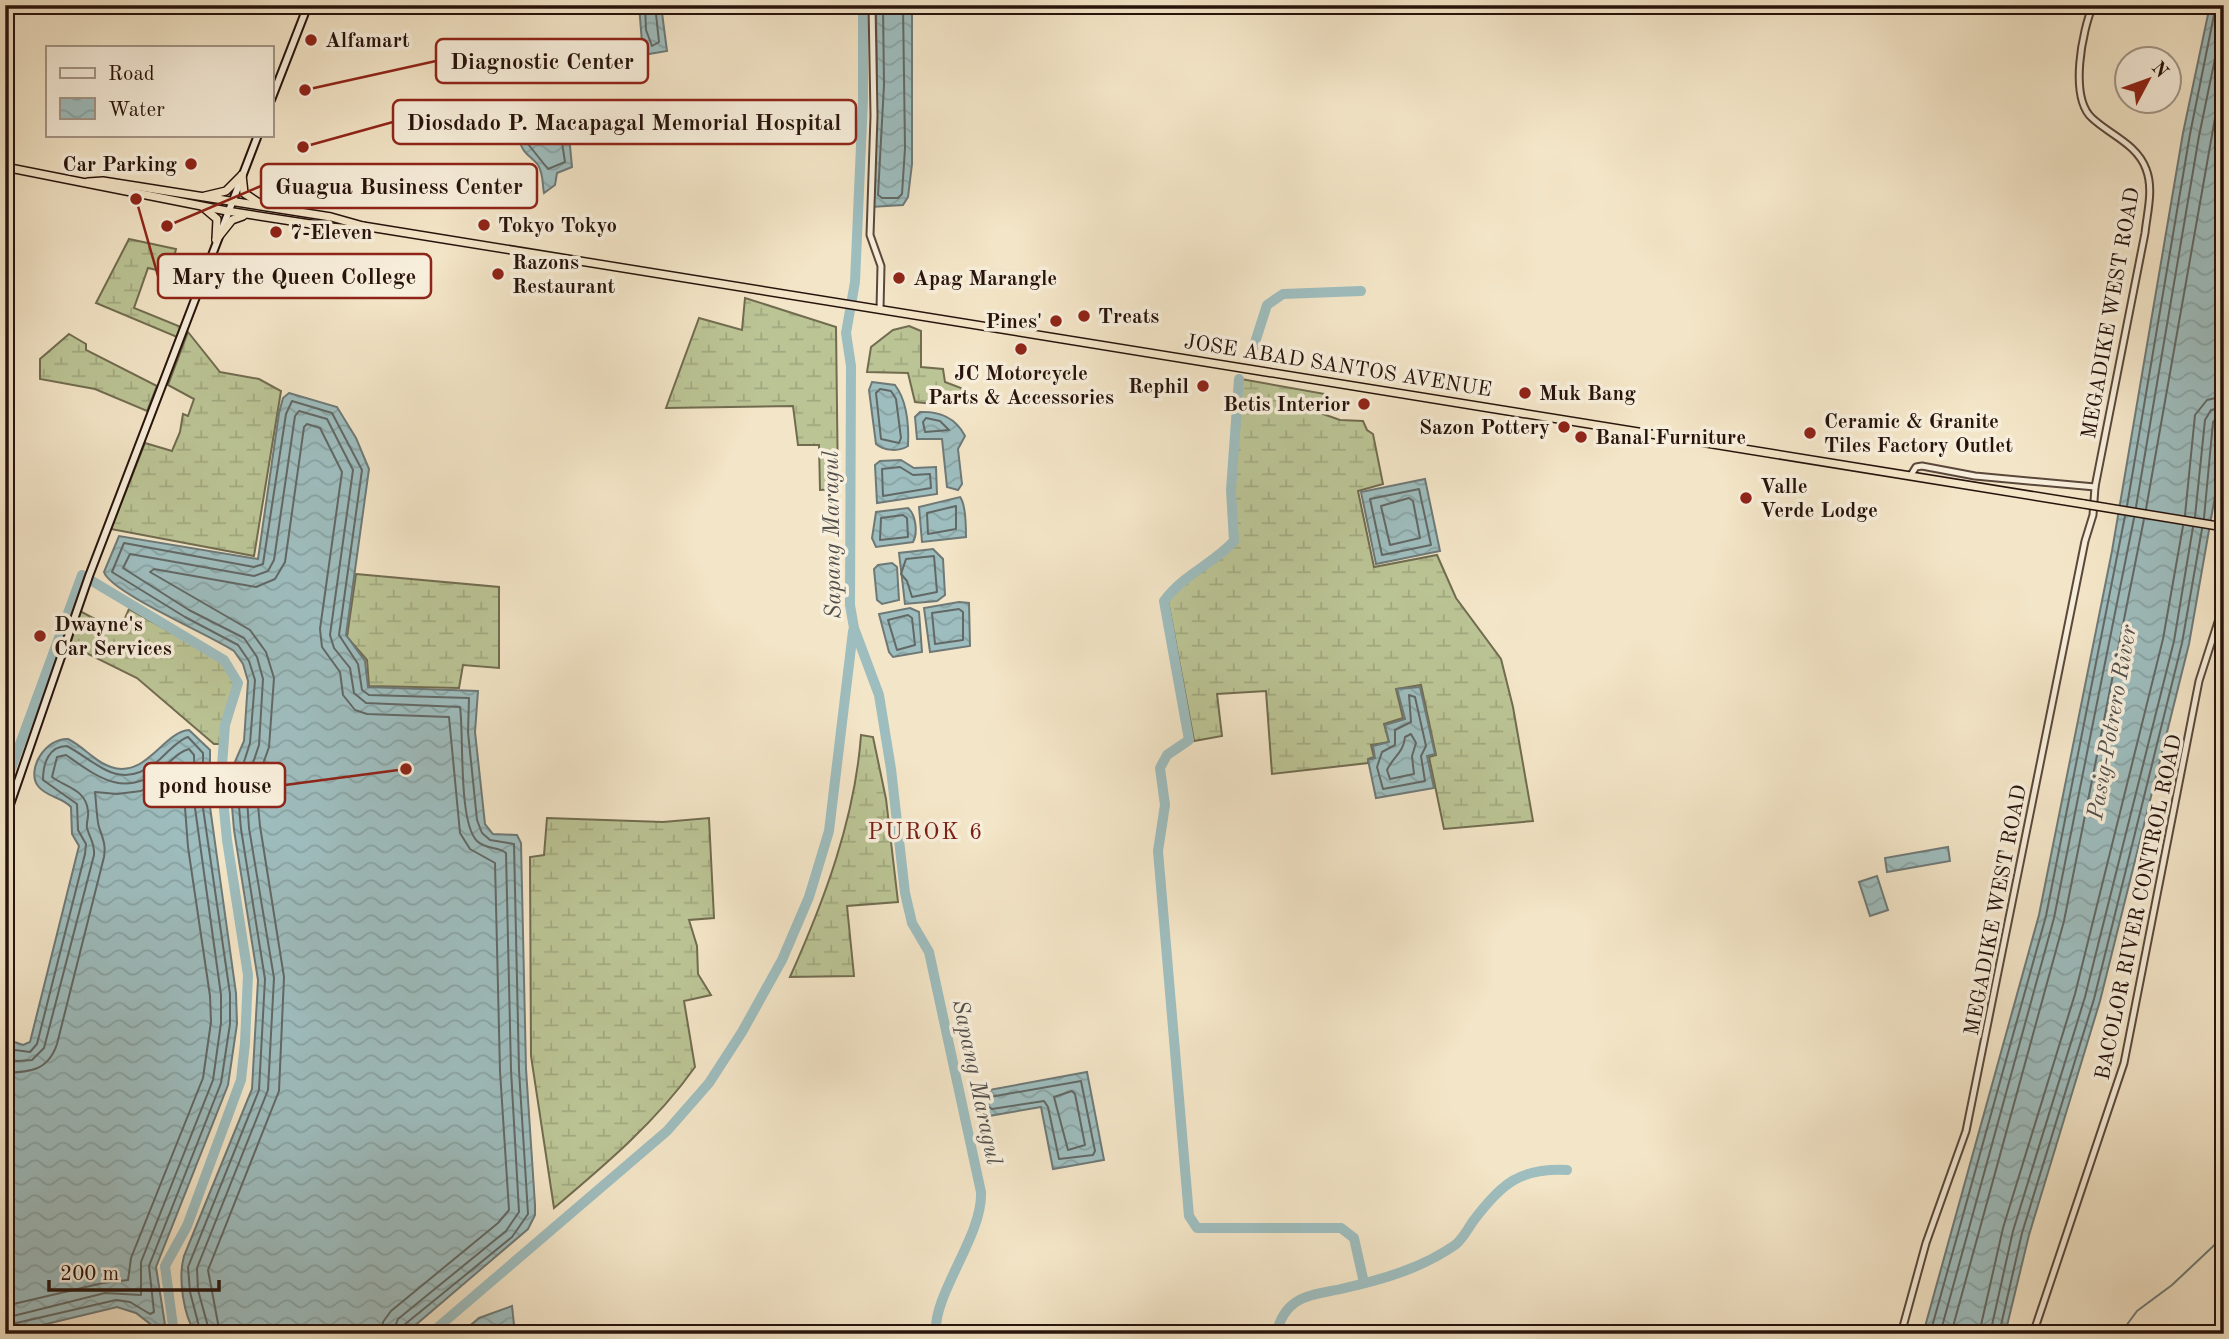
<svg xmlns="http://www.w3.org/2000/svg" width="2229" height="1339" viewBox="0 0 2229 1339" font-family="'Old Standard TT',serif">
<defs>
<pattern id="wetland-marsh" width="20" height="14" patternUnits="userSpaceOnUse" patternTransform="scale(1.75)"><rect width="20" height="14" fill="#bbc495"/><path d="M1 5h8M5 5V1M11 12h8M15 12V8" fill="none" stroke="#a1a87f"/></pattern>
<pattern id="water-waves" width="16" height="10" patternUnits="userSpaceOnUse" patternTransform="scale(1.75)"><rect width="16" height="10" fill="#9ebdbe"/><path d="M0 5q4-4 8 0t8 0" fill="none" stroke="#88a2a2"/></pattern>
</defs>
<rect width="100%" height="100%" fill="#f3e5c7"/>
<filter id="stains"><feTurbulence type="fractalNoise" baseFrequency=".00286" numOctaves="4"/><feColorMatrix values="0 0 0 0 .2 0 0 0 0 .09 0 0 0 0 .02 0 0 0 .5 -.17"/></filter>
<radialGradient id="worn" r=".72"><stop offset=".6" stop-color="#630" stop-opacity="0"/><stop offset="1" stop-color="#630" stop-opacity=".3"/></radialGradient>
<g fill="url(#wetland-marsh)" stroke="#716c50" stroke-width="2">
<path d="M 129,239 L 176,249 L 170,273 L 148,268 L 134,308 L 181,327 L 177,337 L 96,303 Z"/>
<path d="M 745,298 L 836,327 L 838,489 L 820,490 L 819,445 L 798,445 L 793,406 L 666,408 L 699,318 L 742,330 Z"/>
<path d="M 909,326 L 921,331 L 921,367 L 943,369 L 945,382 L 961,388 L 966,395 L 941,394 L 934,404 L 915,402 L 908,373 L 867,372 L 871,347 L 893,330 Z"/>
<path d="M 188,332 L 220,372 L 259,379 L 281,391 L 254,556 L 111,529 L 145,443 L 172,451 L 180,432 L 183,414 L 188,416 L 194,399 L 168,385 Z"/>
<path d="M 69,334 L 86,344 L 86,350 L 157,386 L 147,411 L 95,389 L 40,379 L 40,359 Z"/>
<path d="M 1241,379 L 1325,394 L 1323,414 L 1340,420 L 1363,421 L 1367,430 L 1373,434 L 1383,484 L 1358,491 L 1374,567 L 1437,555 L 1456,598 L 1501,659 L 1513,707 L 1533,821 L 1444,829 L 1429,757 L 1436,755 L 1421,685 L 1396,689 L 1403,718 L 1384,724 L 1389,742 L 1371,745 L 1374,757 L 1368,759 L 1368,763 L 1272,774 L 1266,691 L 1217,694 L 1222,736 L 1194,741 L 1168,601 C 1185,573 1215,565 1236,541 L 1232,490 Z"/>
<path d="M 356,574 L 499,587 L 499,668 L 463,665 L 459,688 L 369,686 L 367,660 L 347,637 Z"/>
<path d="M 129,609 L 222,661 L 236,683 L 220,744 L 214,744 L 137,678 L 70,645 L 80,611 L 119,632 Z"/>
<path d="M 861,735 L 873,737 L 886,799 L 898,902 L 847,906 L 854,976 L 790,977 C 824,901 855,819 861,735 Z"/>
<path d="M 547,818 L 663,822 L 709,818 L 714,918 L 689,920 L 697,946 L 698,974 L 711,995 L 684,1001 L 695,1067 C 656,1122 605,1165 554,1208 L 531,1056 L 530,857 L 544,855 Z"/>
</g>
<g fill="url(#water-waves)" stroke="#6e7977" stroke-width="2">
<path d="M 639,5 L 661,5 L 667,51 L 643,55 Z"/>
<path d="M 2210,5 L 2224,5 L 2224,377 L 2215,496 L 2189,644 L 2100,1001 L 2029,1235 L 2005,1334 L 1923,1334 L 2039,915 L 2112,551 L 2183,133 Z"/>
<path d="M 897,6 L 912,10 L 912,164 L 908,197 L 903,205 L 871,207 L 877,85 L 876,7 Z"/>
<path d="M 562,129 L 569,135 L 572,167 L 557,173 L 555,185 L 544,193 C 542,184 544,175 538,165 C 531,156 523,154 520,142 L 532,134 Z"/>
<path d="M 872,382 L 895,385 C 907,401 909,426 908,446 C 899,452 884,451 876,444 L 869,390 Z"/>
<path d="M 289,393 L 337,407 L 356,438 L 369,469 L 346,635 L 365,661 L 368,687 L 478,691 L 475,732 L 485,824 L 493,834 L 517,835 L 521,843 L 526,1069 L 535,1205 L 535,1215 L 528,1229 L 405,1334 L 196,1334 C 183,1315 178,1278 184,1256 L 252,1089 L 258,980 L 234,830 L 230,783 L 234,764 L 244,741 L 248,681 L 243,664 L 234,651 C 212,636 110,592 104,572 L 119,536 L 258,559 L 279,413 L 283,398 Z"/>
<path d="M 920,412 C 939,411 956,418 965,436 L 958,449 L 962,484 L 958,490 L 947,487 L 942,439 L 917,439 L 915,417 Z"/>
<path d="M 901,460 L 914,468 L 936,467 L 937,494 L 877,503 L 875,465 L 880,461 Z"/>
<path d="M 1425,479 L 1440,551 L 1376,564 L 1361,492 Z"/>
<path d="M 960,497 C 966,504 966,527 966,537 L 922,542 L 919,507 Z"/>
<path d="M 908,508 C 916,515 918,533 913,542 L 876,547 L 872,538 L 876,512 Z"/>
<path d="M 933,549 L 943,559 L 945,595 L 937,601 L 905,604 L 899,553 Z"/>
<path d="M 892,563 L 897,567 L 899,600 L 882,604 L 877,600 L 874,569 L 878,565 Z"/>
<path d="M 959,602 L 969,603 L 970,646 L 930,652 L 924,608 Z"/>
<path d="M 910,608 L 919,612 L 922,652 L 893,657 L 889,652 L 879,614 Z"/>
<path d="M 1420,687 L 1435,754 L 1427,756 L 1434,788 L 1376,798 L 1368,760 L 1375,758 L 1373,746 L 1389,742 L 1385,725 L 1405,719 L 1397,689 Z"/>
<path d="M 189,730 L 210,750 L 210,807 L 236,993 L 237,1024 L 228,1085 L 156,1267 L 166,1331 L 162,1333 L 136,1313 L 117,1307 L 5,1334 L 5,1056 L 12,1041 L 23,1045 L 30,1042 L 79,846 L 72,834 L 71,807 C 62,797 46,797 38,786 C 26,770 45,738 68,739 C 83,746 95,762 111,767 C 146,779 163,732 189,730 Z"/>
<path d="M 1948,847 L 1950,861 L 1887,872 L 1885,858 Z"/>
<path d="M 1877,876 L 1888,910 L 1870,916 L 1859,882 Z"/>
<path d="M 1087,1072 L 1104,1160 L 1053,1169 L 1041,1107 L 983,1117 L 978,1092 Z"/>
<path d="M 512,1306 L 515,1334 L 460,1334 L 479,1318 Z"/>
</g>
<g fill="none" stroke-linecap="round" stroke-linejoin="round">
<g stroke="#626865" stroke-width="2">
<path d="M 645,5 L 646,30 L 652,46 L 659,42 L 655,5"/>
<path d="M 883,5 L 884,85 L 878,195 L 882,198 L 898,198 L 902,194 L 905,148 L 903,5"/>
<path d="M 561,136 L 565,162 L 548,169 L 528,144 Z"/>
<path d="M 880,389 L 891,391 L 896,399 L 901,438 L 899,443 L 881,439 L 876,393 Z"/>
<path d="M 926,418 L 940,421 L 949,430 L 925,432 L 923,422 Z"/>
<path d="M 900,467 L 913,475 L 930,474 L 931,488 L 883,496 L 882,469 Z"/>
<path d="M 1419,489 L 1431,545 L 1382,555 L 1370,499 Z"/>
<path d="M 1409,498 L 1413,501 L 1420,538 L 1390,545 L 1381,506 Z"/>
<path d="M 956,506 L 956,529 L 928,534 L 927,513 Z"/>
<path d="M 2127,506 L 2190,134 L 2216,5"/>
<path d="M 2136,507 L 2199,136 L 2224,15"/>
<path d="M 2146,509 L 2224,67"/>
<path d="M 903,515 L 907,518 L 908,537 L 880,540 L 881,518 Z"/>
<path d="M 2185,515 L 2195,415 L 2207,400 L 2224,396"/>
<path d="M 2195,517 L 2205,420 L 2211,410 L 2224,407"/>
<path d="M 2204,518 L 2213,422 L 2217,417 L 2224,415"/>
<path d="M 934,556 L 937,592 L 912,597 L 907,581 L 901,574 L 906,559 Z"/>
<path d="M 959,609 L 963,612 L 963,640 L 935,644 L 932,613 Z"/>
<path d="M 908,615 L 912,618 L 915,645 L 897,650 L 888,620 Z"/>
<path d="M 1409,695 L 1415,697 L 1426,746 L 1421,756 L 1425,781 L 1383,789 L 1377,767 L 1382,752 L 1395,745 L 1395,730 L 1411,722 Z"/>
<path d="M 1411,734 L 1416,743 L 1412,756 L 1414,774 L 1390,779 L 1387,770 C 1393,757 1404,752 1405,737 Z"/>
<path d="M 5,1054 L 15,1050 L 30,1052 L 37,1044 L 85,854 L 86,844 L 78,830 L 77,804 L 43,780 C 43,763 49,746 67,746 C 100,764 120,793 159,760 C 167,753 178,740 188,737 L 203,753 L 203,808 L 230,994 L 230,1024 L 221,1083 L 149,1266 L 154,1312 L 150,1314 L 130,1302 L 116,1300 L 12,1324 L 7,1334"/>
<path d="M 5,1062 L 32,1060 L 44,1048 L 94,855 C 95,843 90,839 87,828 C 86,823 89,816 88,811 C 86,789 65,787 52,777 L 57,757 L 66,755 C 99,778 125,799 163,768 C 171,761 179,751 189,749 L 194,755 L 195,808 L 221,995 L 221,1023 L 213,1080 L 141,1262 L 141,1295 L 105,1293 L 5,1318"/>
<path d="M 5,1073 C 30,1072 48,1071 57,1044 L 104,857 C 106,845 103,839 99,827 C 97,822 96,800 95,792 L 117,794 L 141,791 L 182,768 L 188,847 L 210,996 L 211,1022 L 203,1078 L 131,1258 L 128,1280 L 103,1283 L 5,1306"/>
<path d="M 1081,1081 L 1095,1151 L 1093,1155 L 1059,1159 L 1048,1107 L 1044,1101 L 992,1109 L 988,1106 L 990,1097 Z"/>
<path d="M 1072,1091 L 1075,1094 L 1085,1145 L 1068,1150 L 1054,1097 Z"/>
<path d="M 201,1334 L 190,1292 L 188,1267 L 259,1090 L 265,979 L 241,829 L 237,784 L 250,743 L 255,680 L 249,661 L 238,645 L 185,617 L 112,572 L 124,543 L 254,567 L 263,564 L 286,414 L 292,401 L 332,413 L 362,470 L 339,635 L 358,664 L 362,690 L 369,695 L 469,698 L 468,732 L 477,820 L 482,833 L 490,840 L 514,844 L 519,1070 L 528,1214 L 512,1237 L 404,1325 L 401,1334"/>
<path d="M 210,1334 L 198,1290 L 197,1268 L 268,1090 L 274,978 L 249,828 L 246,784 L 259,745 L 263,679 L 257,657 L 244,638 L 189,610 L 123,568 L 130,554 L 254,576 L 268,571 L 274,560 L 295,416 L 299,411 L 327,419 L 353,470 L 330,635 L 334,648 L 350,668 L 354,693 L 366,703 L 460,707 C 464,734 458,822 477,841 C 486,850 498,846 506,853 L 511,1070 L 519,1212 L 506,1231 L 398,1319 L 392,1334"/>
<path d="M 220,1334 L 208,1270 L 279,1091 L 284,977 L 260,826 L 256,784 L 269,747 L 274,678 L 266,652 L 250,630 L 150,572 L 154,569 L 256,587 L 275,579 L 285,562 L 304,427 L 307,424 L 320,428 L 342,472 L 320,629 L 322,647 L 340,672 L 343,695 L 355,710 L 367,714 L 449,717 L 460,833 L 470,849 L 495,863 L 500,1071 L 509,1210 L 498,1223 L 391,1311 L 383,1322 L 382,1334"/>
<path d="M 1930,1334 L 2046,916 L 2125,516"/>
<path d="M 1940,1334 L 2054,918 L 2134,518"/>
<path d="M 1951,1334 L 2064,921 L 2144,519"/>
<path d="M 1979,1334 L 2003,1228 L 2075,994 L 2163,639 L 2183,526"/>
<path d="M 1990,1334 L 2013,1231 L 2085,997 L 2174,641 L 2193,527"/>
<path d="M 1999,1334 L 2022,1233 L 2094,999 L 2182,643 L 2202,529"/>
</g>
<path stroke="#6e7977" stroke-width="2" d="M 2120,1334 L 2137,1311 L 2172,1285 L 2224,1236"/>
<g stroke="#9ebdbe" stroke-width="10">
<path d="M 863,5 L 863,100 L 855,282 L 846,333 L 851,366 L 850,605 L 854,628 L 879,695 L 891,769 L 905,893 L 912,923 L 929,952 L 981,1192 C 983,1236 932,1295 936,1334"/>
<path d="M 1251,355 L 1267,305 L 1283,294 L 1361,291"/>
<path d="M 1239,379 L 1231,490 L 1234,541 C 1212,565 1185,573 1164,601 L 1189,740 L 1167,755 L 1160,768 L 1165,805 L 1158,851 L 1189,1216 L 1197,1228 L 1341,1228 L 1354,1238 L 1364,1283"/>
<path d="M 5,785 L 82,575 L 224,660 L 238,683 L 225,725 L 221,779 L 227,840 L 248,975 L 245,1043 L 241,1080 L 187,1226 L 165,1266 L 174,1334"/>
<path d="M 92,1334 L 122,1334"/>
<path d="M 430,1334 L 667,1131 L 709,1083 L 742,1032 L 782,960 L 809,897 L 829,831 L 853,631"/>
<path d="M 1276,1334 C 1286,1294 1311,1296 1345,1288 C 1384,1279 1422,1268 1455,1245 C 1463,1239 1468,1228 1474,1220 C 1502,1183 1520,1168 1567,1170"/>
</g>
<g stroke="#5a483b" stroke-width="9">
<g id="tertiary">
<path d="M 872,5 L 874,116 L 870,235 L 881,266 L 880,309"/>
<path d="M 1911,475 L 1916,467 L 1922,466 L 1975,476 L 2095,487"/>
<path d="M 1901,1334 L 1926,1243 L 1966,1131 L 2085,541 L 2093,515 L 2095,487 L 2145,233 C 2147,213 2154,189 2146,169 C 2137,144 2110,135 2092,118 C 2069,97 2082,31 2093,5"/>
<path d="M 2033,1334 L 2124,1063 L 2199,681 L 2224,603"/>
</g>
</g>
<g stroke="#27130c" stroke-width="10">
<g id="secondary">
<path d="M 271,100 L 308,5"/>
<path d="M 5,819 L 89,576 L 258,135"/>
</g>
</g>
<g stroke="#27130c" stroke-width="10">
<g id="trunk">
<path d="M 5,167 L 227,211 L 330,227 L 353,229 L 363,226"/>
<path d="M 242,175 L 244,193 L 262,205"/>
<path d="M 88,182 L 103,181 L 331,217 L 363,226 L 2084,504"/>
<path d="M 205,196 L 226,191 L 242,175"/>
<path d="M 204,208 L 217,219 L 216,239"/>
<path d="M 216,240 L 232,220 L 243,216"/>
</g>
</g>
<use href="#tertiary" stroke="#f7eedb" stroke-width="5"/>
<use href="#secondary" stroke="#f7eedb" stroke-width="6"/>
<use href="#trunk" stroke="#f3e5c7" stroke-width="7"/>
<g stroke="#27130c" stroke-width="10" stroke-linecap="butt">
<path id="trunk-bridge" d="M 2084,504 L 2224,527"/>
</g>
<use href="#trunk-bridge" stroke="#f3e5c7" stroke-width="7"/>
</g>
<g fill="#8f2418" stroke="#f7eedb" stroke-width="2.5">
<circle cx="311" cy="40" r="7"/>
<circle cx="191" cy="164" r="7"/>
<circle cx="484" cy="225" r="7"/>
<circle cx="276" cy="232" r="7"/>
<circle cx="498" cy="274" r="7"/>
<circle cx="899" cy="278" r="7"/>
<circle cx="1084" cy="316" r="7"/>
<circle cx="1056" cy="321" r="7"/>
<circle cx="1021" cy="349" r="7"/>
<circle cx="1203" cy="386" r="7"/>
<circle cx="1525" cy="393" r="7"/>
<circle cx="1364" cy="404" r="7"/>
<circle cx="1564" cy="427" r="7"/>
<circle cx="1810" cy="433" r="7"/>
<circle cx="1581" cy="437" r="7"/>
<circle cx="1746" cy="498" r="7"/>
<circle cx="40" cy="636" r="7"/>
</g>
<g text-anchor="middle" stroke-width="7" stroke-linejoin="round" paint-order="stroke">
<g font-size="21" font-weight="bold" fill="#27130c" stroke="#f7eedb" text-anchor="start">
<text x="325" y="47">Alfamart</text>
<text x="177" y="171" text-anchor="end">Car Parking</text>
<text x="498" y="232">Tokyo Tokyo</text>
<text x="290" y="239">7-Eleven</text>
<text x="512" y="269">Razons<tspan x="512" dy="24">Restaurant</tspan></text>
<text x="913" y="285">Apag Marangle</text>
<text x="1098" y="323">Treats</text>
<text x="1042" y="328" text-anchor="end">Pines'</text>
<text x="1021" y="380" text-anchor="middle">JC Motorcycle<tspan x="1021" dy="24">Parts &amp; Accessories</tspan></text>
<text x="1189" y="393" text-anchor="end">Rephil</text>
<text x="1539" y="400">Muk Bang</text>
<text x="1350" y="411" text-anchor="end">Betis Interior</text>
<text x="1824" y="428">Ceramic &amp; Granite<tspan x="1824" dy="24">Tiles Factory Outlet</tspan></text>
<text x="1550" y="434" text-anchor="end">Sazon Pottery</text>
<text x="1595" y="444">Banal Furniture</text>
<text x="1760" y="493">Valle<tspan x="1760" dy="24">Verde Lodge</tspan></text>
<text x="54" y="631">Dwayne's<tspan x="54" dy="24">Car Services</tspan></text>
</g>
<g font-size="21" fill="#27130c" stroke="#f7eedb">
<text transform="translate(2110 313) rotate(-80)" y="7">MEGADIKE WEST ROAD</text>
<text transform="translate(1338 365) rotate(9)" y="7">JOSE ABAD SANTOS AVENUE</text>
<text transform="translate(2138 907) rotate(-78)" y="7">BACOLOR RIVER CONTROL ROAD</text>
<text transform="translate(1995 910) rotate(-79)" y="7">MEGADIKE WEST ROAD</text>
</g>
<g font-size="23" font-style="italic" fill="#514e4a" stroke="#f7eedb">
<text transform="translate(831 535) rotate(-91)" y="8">Sapang Maragul</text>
<text transform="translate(2111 722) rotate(-80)" y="8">Pasig-Potrero River</text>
<text transform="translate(978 1082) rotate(78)" y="8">Sapang Maragul</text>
</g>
<g font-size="23" letter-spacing="2" fill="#7a1f14" stroke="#f7eedb">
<text x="926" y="839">PUROK 6</text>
</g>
</g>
<path fill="none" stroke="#8f2418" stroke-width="2.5" d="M305 90L436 61M303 147L393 122M167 226L261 186M136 199L158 276M406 769L285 785"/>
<g fill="#8f2418" stroke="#f7eedb" stroke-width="2.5">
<circle cx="305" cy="90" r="7"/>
<circle cx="303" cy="147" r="7"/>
<circle cx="167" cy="226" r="7"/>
<circle cx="136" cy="199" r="7"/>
<circle cx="406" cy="769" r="7"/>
</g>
<g fill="#f7eedb" stroke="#8f2418" stroke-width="2.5">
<rect x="436" y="39" width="212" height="44" rx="7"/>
<rect x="393" y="100" width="463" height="44" rx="7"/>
<rect x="261" y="164" width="276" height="44" rx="7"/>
<rect x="158" y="254" width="273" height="44" rx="7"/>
<rect x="144" y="763" width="141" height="44" rx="7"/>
</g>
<g font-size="23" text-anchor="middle" font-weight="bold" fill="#27130c">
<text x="542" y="69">Diagnostic Center</text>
<text x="624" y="130">Diosdado P. Macapagal Memorial Hospital</text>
<text x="399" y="194">Guagua Business Center</text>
<text x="294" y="284">Mary the Queen College</text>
<text x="215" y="793">pond house</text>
</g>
<rect width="2229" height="1339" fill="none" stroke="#f3e5c7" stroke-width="28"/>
<rect x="7" y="7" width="2215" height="1325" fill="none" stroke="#27130c" stroke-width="3.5"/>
<rect x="14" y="14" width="2201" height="1311" fill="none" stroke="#27130c" stroke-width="2"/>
<rect x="46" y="46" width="228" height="91" fill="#f7eedb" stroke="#a49688" stroke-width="2"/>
<rect x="60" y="68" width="35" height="10" fill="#f7eedb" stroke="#a49688" stroke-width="2"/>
<text x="108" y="80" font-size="21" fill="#27130c">Road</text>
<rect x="60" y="98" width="35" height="21" fill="url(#water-waves)" stroke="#a49688" stroke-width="2"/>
<text x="108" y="116" font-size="21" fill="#27130c">Water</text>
<g transform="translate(2148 80) rotate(49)"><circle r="33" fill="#f7eedb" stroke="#a49688" stroke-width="2"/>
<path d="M0-5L12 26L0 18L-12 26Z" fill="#8f2418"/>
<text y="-10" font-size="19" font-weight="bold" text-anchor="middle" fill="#27130c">N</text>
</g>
<path d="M49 1280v10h170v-10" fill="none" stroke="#27130c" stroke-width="3.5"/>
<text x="60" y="1280" font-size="21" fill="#27130c" stroke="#f7eedb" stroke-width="5" paint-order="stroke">200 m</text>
<rect width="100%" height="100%" filter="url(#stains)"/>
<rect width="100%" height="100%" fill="url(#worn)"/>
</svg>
